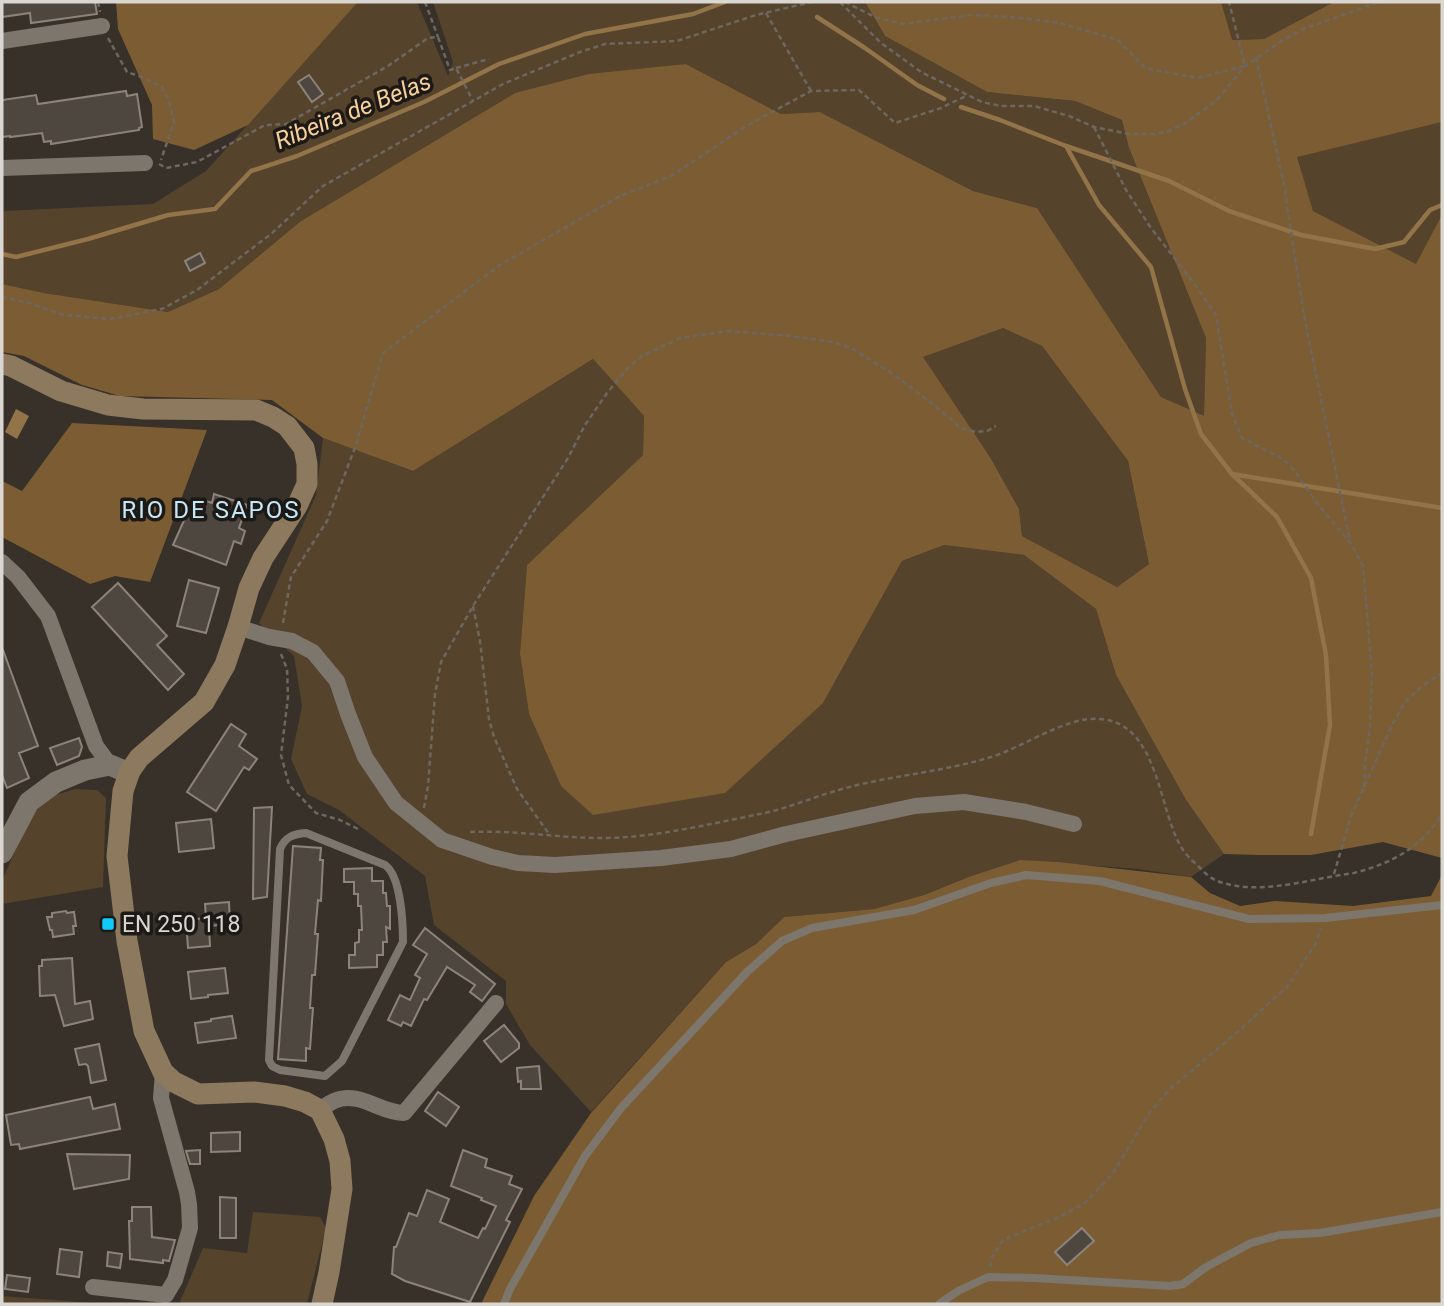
<svg xmlns="http://www.w3.org/2000/svg" width="1444" height="1306" viewBox="0 0 1444 1306" font-family="Roboto,sans-serif">
<rect width="100%" height="100%" fill="#373129"/>
<g fill="#55432c">
<path d="M 358,2 L 417,2 L 448,76 L 453,62 L 433,2 L 865,2 L 885,36 L 987,92 L 1075,101 L 1122,120 L 1129,148 L 1206,338 L 1204,417 L 1161,397 L 1037,208 L 973,191 L 820,112 L 781,114 L 686,64 L 515,93 L 301,221 L 219,289 L 168,312 L 44,293 L 2,284 L 2,211 L 153,204 L 206,171 Z"/>
<path d="M 1221,2 L 1334,2 L 1264,39 L 1231,40 Z"/>
<path d="M 1442,122 L 1442,215 L 1417,265 L 1313,211 L 1296,156 Z"/>
<path d="M 1003,328 L 1042,346 L 1128,461 L 1149,564 L 1117,587 L 1022,536 L 1019,509 L 990,457 L 922,357 Z"/>
<path d="M 593,359 L 644,416 L 643,455 L 527,565 L 520,654 L 529,714 L 561,786 L 823,703 L 902,561 L 944,545 L 1024,555 L 1096,609 L 1116,675 L 1186,800 L 1224,854 L 1191,877 L 1137,869 L 1020,860 L 971,876 L 924,895 L 874,909 L 784,917 L 756,944 L 726,962 L 591,1112 L 530,1045 L 506,1004 L 506,981 L 434,925 L 425,876 L 339,810 L 307,794 L 291,759 L 302,706 L 294,656 L 259,623 L 316,495 L 323,438 L 413,471 Z"/>
<path d="M 75,789 L 97,790 L 106,798 L 103,887 L 2,904 L 2,881 L 27,823 L 46,798 Z"/>
<path d="M 253,1212 L 320,1217 L 326,1228 L 307,1304 L 179,1304 L 203,1248 L 247,1253 Z"/>
<path d="M 2,1296 L 105,1304 L 2,1304 Z"/>
</g>
<g fill="#7c5d33" fill-rule="evenodd">
<path d="M 116,2 L 358,2 L 248,125 L 194,150 L 153,139 L 152,105 L 118,29 Z"/>
<path d="M 865,2 L 1221,2 L 1232,40 L 1264,39 L 1334,2 L 1442,2 L 1442,122 L 1297,157 L 1313,211 L 1416,264 L 1442,215 L 1442,858 L 1383,842 L 1311,855 L 1259,855 L 1224,854 L 1186,800 L 1116,675 L 1096,609 L 1024,555 L 944,545 L 902,561 L 823,703 L 725,793 L 593,815 L 561,786 L 529,714 L 520,654 L 527,565 L 643,455 L 644,416 L 593,359 L 413,471 L 323,438 L 272,400 L 120,396 L 82,385 L 24,356 L 2,352 L 2,284 L 44,293 L 168,312 L 219,289 L 301,221 L 515,93 L 589,74 L 686,64 L 781,114 L 820,112 L 973,191 L 1037,208 L 1161,397 L 1204,416 L 1206,338 L 1129,148 L 1122,120 L 1075,101 L 987,92 L 885,36 ZM 1003,328 L 1042,346 L 1128,461 L 1149,564 L 1117,587 L 1022,536 L 1019,509 L 990,457 L 923,357 Z"/>
<path d="M 72,423 L 207,430 L 150,582 L 115,576 L 90,584 L 2,537 L 2,481 L 22,491 Z"/>
<path d="M 1020,860 L 1058,862 L 1191,877 L 1210,893 L 1240,906 L 1275,901 L 1353,906 L 1431,896 L 1442,875 L 1442,1304 L 481,1304 L 534,1196 L 591,1113 L 726,962 L 756,944 L 784,917 L 874,909 L 924,895 L 971,876 Z"/>
</g>
<path fill="#937348" d="M 16,409 L 29,416 L 17,439 L 5,432 Z"/>
<g fill="none" stroke-linecap="round" stroke-linejoin="round">
<g stroke="#937348" stroke-width="4.5">
<path d="M 817,17 L 865,48 L 917,85 L 944,99"/>
<path d="M 961,107 L 1000,120 L 1066,146 L 1099,205 L 1151,267 L 1185,389 L 1201,434 L 1232,474 L 1277,517 L 1311,578 L 1326,655 L 1330,725 L 1311,834"/>
<path d="M 1066,146 L 1169,181 L 1229,211 L 1301,235 L 1375,249 L 1404,242 L 1430,210 L 1442,205"/>
<path d="M 2,254 L 16,257 L 88,239 L 168,215 L 215,209 L 251,171 L 297,156 L 424,102 L 499,64 L 585,34 L 693,14 L 725,2"/>
<path d="M 1232,474 L 1442,508"/>
</g>
</g>
<g fill="#4e473f" stroke="#8c847b" stroke-width="2">
<path d="M 2,2 L 95,2 L 97,14 L 31,23 L 30,13 L 2,17 Z"/>
<path d="M 309,75 L 323,94 L 312,102 L 298,82 Z"/>
<path d="M 126,91 L 127,96 L 137,94 L 142,127 L 139,128 L 139,130 L 51,144 L 51,141 L 44,142 L 42,133 L 10,137 L 10,136 L 2,137 L 2,100 L 36,95 L 38,104 Z"/>
<path d="M 200,253 L 205,263 L 190,271 L 185,261 Z"/>
<path d="M 214,494 L 247,505 L 239,528 L 245,531 L 241,544 L 234,541 L 226,565 L 173,545 L 191,505 L 203,511 L 206,501 L 212,503 Z"/>
<path d="M 189,580 L 219,588 L 206,633 L 177,626 Z"/>
<path d="M 118,583 L 167,636 L 157,645 L 184,674 L 168,690 L 92,607 Z"/>
<path d="M 2,650 L 3,650 L 38,746 L 19,753 L 29,778 L 7,788 L 2,775 Z"/>
<path d="M 231,724 L 246,734 L 239,746 L 257,759 L 249,770 L 244,767 L 216,811 L 187,792 Z"/>
<path d="M 79,738 L 82,747 L 79,756 L 57,765 L 50,748 Z"/>
<path d="M 272,807 L 267,897 L 253,899 L 254,808 Z"/>
<path d="M 211,819 L 214,848 L 179,852 L 176,823 Z"/>
<path d="M 293,846 L 321,848 L 320,860 L 323,860 L 321,901 L 318,900 L 315,934 L 318,934 L 315,975 L 312,975 L 310,1008 L 313,1008 L 310,1049 L 306,1048 L 306,1061 L 278,1059 Z"/>
<path d="M 372,868 L 372,881 L 383,881 L 383,893 L 386,893 L 387,906 L 390,906 L 390,929 L 386,927 L 387,942 L 383,942 L 383,955 L 377,955 L 377,967 L 349,968 L 349,955 L 355,955 L 355,943 L 359,942 L 359,930 L 362,930 L 361,906 L 358,906 L 358,894 L 354,894 L 354,882 L 344,882 L 344,869 Z"/>
<path d="M 229,902 L 230,924 L 209,926 L 210,946 L 188,948 L 186,920 L 206,918 L 205,904 Z"/>
<path d="M 66,911 L 67,913 L 74,912 L 76,926 L 73,926 L 74,934 L 53,937 L 52,930 L 50,930 L 47,917 L 52,917 L 52,913 Z"/>
<path d="M 425,928 L 495,984 L 482,1001 L 470,992 L 475,985 L 447,967 L 427,1000 L 424,999 L 411,1026 L 403,1022 L 401,1026 L 388,1020 L 400,995 L 410,1000 L 420,978 L 415,975 L 427,954 L 413,945 Z"/>
<path d="M 72,958 L 75,1004 L 90,1001 L 93,1019 L 64,1026 L 55,995 L 40,996 L 39,966 L 42,966 L 42,960 Z"/>
<path d="M 225,968 L 228,993 L 208,995 L 208,997 L 191,999 L 188,972 Z"/>
<path d="M 232,1016 L 236,1038 L 198,1043 L 195,1023 L 211,1021 L 211,1019 Z"/>
<path d="M 504,1025 L 519,1043 L 519,1048 L 501,1062 L 484,1041 Z"/>
<path d="M 99,1044 L 106,1080 L 91,1083 L 88,1066 L 86,1064 L 79,1065 L 75,1049 Z"/>
<path d="M 539,1066 L 541,1089 L 521,1089 L 521,1081 L 518,1082 L 517,1068 Z"/>
<path d="M 438,1092 L 459,1107 L 446,1126 L 425,1111 Z"/>
<path d="M 90,1097 L 93,1109 L 115,1104 L 120,1129 L 20,1149 L 19,1144 L 11,1145 L 6,1115 Z"/>
<path d="M 240,1132 L 240,1151 L 211,1152 L 211,1133 Z"/>
<path d="M 200,1150 L 200,1164 L 190,1164 L 186,1151 Z"/>
<path d="M 463,1150 L 487,1159 L 485,1167 L 512,1176 L 509,1184 L 522,1189 L 506,1220 L 510,1222 L 470,1302 L 405,1281 L 392,1274 L 394,1247 L 396,1247 L 409,1213 L 417,1216 L 427,1190 L 449,1199 L 440,1222 L 478,1238 L 483,1228 L 485,1229 L 496,1206 L 481,1200 L 482,1198 L 451,1186 Z"/>
<path d="M 67,1154 L 130,1155 L 129,1179 L 74,1189 Z"/>
<path d="M 220,1197 L 236,1198 L 236,1238 L 220,1238 Z"/>
<path d="M 132,1207 L 151,1207 L 152,1237 L 175,1240 L 169,1261 L 163,1260 L 163,1263 L 130,1259 L 129,1221 L 132,1221 Z"/>
<path d="M 1082,1228 L 1094,1241 L 1067,1265 L 1055,1252 Z"/>
<path d="M 60,1249 L 82,1252 L 79,1277 L 57,1274 Z"/>
<path d="M 108,1252 L 122,1254 L 120,1268 L 107,1266 Z"/>
<path d="M 7,1275 L 30,1278 L 28,1292 L 5,1289 Z"/>
</g>
<g fill="none" stroke-linecap="round" stroke-linejoin="round">
<g stroke="#6c6760" stroke-width="2.5" stroke-dasharray="5 3.5" stroke-linecap="butt">
<path d="M 98,2 L 100,12"/>
<path d="M 425,2 L 438,37"/>
<path d="M 840,2 L 881,43 L 921,72 L 982,102 L 1001,106 L 1034,106 L 1069,116 L 1094,127 L 1129,134 L 1155,134 L 1169,131 L 1184,124 L 1199,113 L 1217,100 L 1245,66 L 1283,40 L 1303,29 L 1379,2"/>
<path d="M 845,2 L 875,17 L 903,24 L 972,15 L 1012,17 L 1060,23 L 1118,40 L 1145,68 L 1197,78 L 1245,66 L 1229,2"/>
<path d="M 766,13 L 811,91"/>
<path d="M 108,38 L 127,72 L 142,77 L 162,87 L 169,101 L 174,122 L 161,160"/>
<path d="M 1256,57 L 1284,185 L 1304,316 L 1350,541"/>
<path d="M 456,68 L 489,59"/>
<path d="M 1094,127 L 1126,190 L 1151,228 L 1193,282 L 1216,315 L 1232,414 L 1242,438 L 1283,459 L 1294,470 L 1317,503 L 1351,544 L 1363,566 L 1372,673 L 1370,728 L 1365,763 L 1364,787"/>
<path d="M 159,164 L 166,168 L 197,162 L 265,125 L 286,124 L 388,66 L 428,38 L 438,37 L 450,70 L 456,68 L 473,101"/>
<path d="M 2,297 L 29,303 L 64,315 L 110,319 L 162,309 L 197,290 L 271,234 L 323,186 L 503,84 L 580,52 L 605,44 L 677,41 L 756,15 L 812,2"/>
<path d="M 473,606 L 480,641 L 489,719 L 494,737 L 517,789 L 549,834"/>
<path d="M 283,623 L 291,577 L 327,521 L 356,445 L 383,353 L 500,265 L 620,196 L 671,176 L 748,125 L 811,91 L 859,90 L 895,123 L 941,108 L 968,95"/>
<path d="M 281,654 L 287,669 L 288,697 L 281,755 L 289,785 L 316,813 L 340,820 L 360,830"/>
<path d="M 424,808 L 428,786 L 435,694 L 441,662 L 473,606 L 568,458 L 585,425 L 607,393 L 627,369 L 642,356 L 680,338 L 728,331 L 791,336 L 833,342 L 851,348 L 893,374 L 935,406 L 961,428 L 976,432 L 987,431 L 996,426"/>
<path d="M 470,832 C 515,830 558,838 602,838 C 655,838 713,823 765,813 C 792,807 818,795 846,788 C 893,775 943,772 991,757 C 1024,747 1066,716 1100,719 C 1160,723 1158,813 1183,850 C 1187,856 1193,861 1198,866 C 1206,874 1212,880 1223,883 C 1265,895 1313,878 1354,873 C 1392,863 1421,848 1442,814"/>
<path d="M 1334,874 L 1351,816 L 1393,723 L 1405,702 L 1421,687 L 1442,673"/>
<path d="M 990,1267 L 992,1257 L 1003,1240 L 1061,1216 L 1085,1203 L 1113,1173 L 1150,1112 L 1171,1088 L 1234,1035 L 1287,987 L 1316,943 L 1321,928"/>
</g>
<g stroke="#7d766d" stroke-width="8">
<path d="M 306,833 L 385,865 C 401,876 403,923 403,942 L 342,1061 L 325,1076 L 280,1070 L 272,1066 L 269,1060 L 280,849 C 285,837 293,834 306,833 Z"/>
<path d="M 504,1304 L 510,1289 L 585,1156 L 621,1108 L 747,972 L 782,941 L 812,928 L 914,910 L 991,883 L 1026,875 L 1100,881 L 1249,919 L 1325,918 L 1442,905"/>
<path d="M 939,1304 L 958,1291 L 988,1277 L 1035,1278 L 1170,1286 L 1183,1284 L 1206,1267 L 1251,1243 L 1280,1235 L 1320,1233 L 1442,1212"/>
</g>
<g stroke="#7d766d" stroke-width="16">
<path d="M 2,41 L 102,26"/>
<path d="M 2,168 L 145,163"/>
<path d="M 2,562 L 18,577 L 48,616 L 96,746 L 110,765"/>
<path d="M 238,627 L 269,637 L 292,641 L 313,652 L 337,681 L 348,714 L 365,757 L 396,803 L 442,840 L 492,857 L 518,863 L 555,865 L 661,858 L 731,849 L 786,834 L 915,806 L 964,802 L 1026,812 L 1074,824"/>
<path d="M 320,1110 C 324,1107 329,1103 334,1101 C 359,1090 380,1113 404,1113 L 496,1003"/>
<path d="M 93,1287 L 166,1295 L 175,1280 L 190,1228 L 189,1204 L 187,1192 L 161,1098 L 163,1072"/>
</g>
<path stroke="#7d766d" stroke-width="21" d="M 2,853 L 29,802 L 56,782 L 85,770 L 110,765 L 129,773"/>
<path stroke="#8d795e" stroke-width="21" d="M 2,364 L 11,366 L 61,391 L 108,405 L 143,409 L 256,410 L 273,417 L 287,426 L 304,448 L 307,464 L 307,484 L 297,506 L 263,558 L 249,588 L 238,627 L 225,665 L 204,702 L 139,758 L 130,771 L 123,791 L 117,856 L 127,941 L 144,1031 L 163,1072 L 174,1082 L 198,1094 L 254,1092 L 285,1096 L 305,1102 L 320,1110 L 334,1139 L 340,1161 L 342,1189 L 329,1272 L 322,1304"/>
</g>
<rect fill="#0fcafa" stroke="#1c1916" stroke-width="2.5" x="101" y="917" width="14" height="14" rx="3.5"/>
<g text-anchor="middle" stroke-width="7" stroke-linejoin="round" paint-order="stroke">
<g font-size="23" fill="#dad6d2" stroke="#1c1916" text-anchor="start">
<text x="122" y="932">EN 250 118</text>
</g>
<g font-size="24" font-style="italic" fill="#f8d09c" stroke="#1c1916">
<text transform="translate(353 111) rotate(-22)" y="8">Ribeira de Belas</text>
</g>
<g font-size="24" letter-spacing="2" fill="#c6e8f6" stroke="#1c1916">
<text x="211" y="518">RIO DE SAPOS</text>
</g>
</g>
<rect width="1444" height="1306" fill="none" stroke="#dad6d2" stroke-width="7"/>
</svg>
